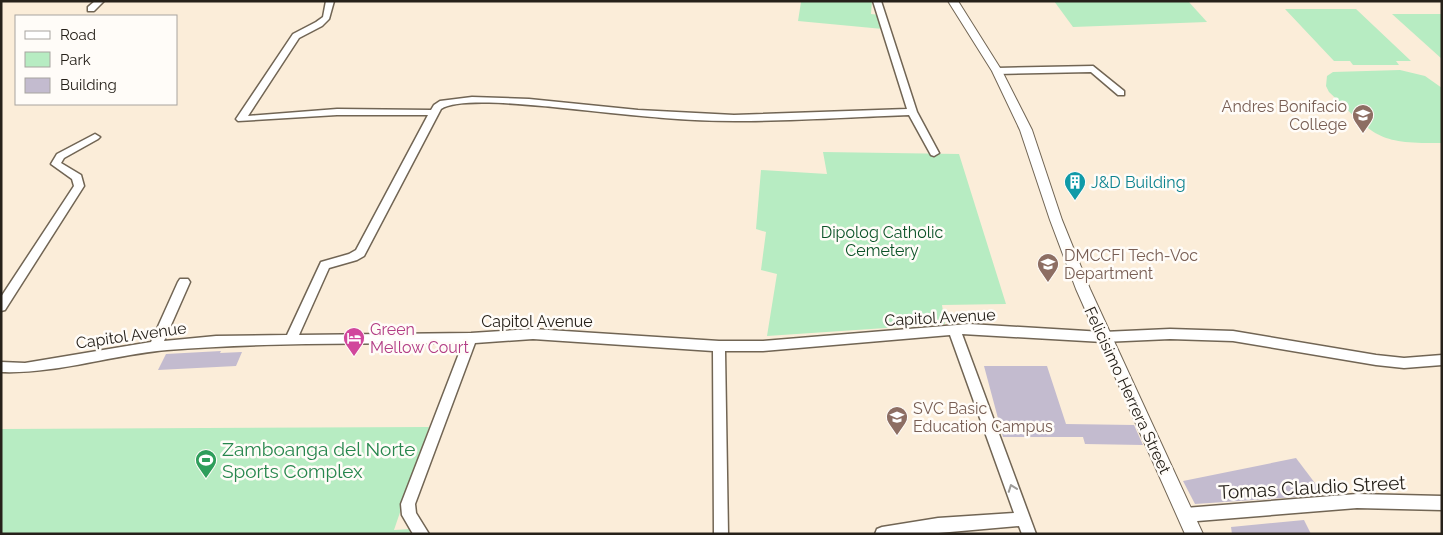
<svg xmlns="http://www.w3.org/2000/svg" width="1443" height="535" viewBox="0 0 1443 535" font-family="Raleway,sans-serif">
<rect width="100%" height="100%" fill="#fbedd9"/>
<g fill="#b7ecc2">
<path d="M 795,1 L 872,1 L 871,14 L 879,15 L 883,29 L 798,21 L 801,2 Z"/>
<path d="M 1054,1 L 1188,1 L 1207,22 L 1073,27 Z"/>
<path d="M 1285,9 L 1356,9 L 1411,61 L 1396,61 L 1399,65 L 1353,65 L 1350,61 L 1334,61 Z"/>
<path d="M 1392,14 L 1442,14 L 1442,59 Z"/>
<path d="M 1400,70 L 1425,76 L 1442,88 L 1442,143 C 1376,144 1375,136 1329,92 L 1326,86 L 1327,76 L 1333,72 Z"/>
<path d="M 823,152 L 959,154 L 1006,304 L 942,305 L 945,324 L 767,336 L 777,274 L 761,270 L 766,232 L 756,229 L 761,170 L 827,174 Z"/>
<path d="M 429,427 L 394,530 L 411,529 L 410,534 L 1,534 L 1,429 Z"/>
</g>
<g fill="#c3bbcf">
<path d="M 221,351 L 220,353 L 242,352 L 236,366 L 158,370 L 166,354 Z"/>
<path d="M 984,366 L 1047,366 L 1066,424 L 1134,425 L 1143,445 L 1085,444 L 1083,437 L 1003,437 Z"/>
<path d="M 1296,458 L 1324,495 L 1195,504 L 1183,481 Z"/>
<path d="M 1304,520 L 1311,534 L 1232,534 L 1231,527 Z"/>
</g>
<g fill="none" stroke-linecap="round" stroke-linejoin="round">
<g stroke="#716554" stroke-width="3">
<g id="minor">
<path d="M 95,1 L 104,1 L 94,11 L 88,11 L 88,7 Z"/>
<path d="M 326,1 L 334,1 L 329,19 L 322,26 L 299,38 L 248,116 L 337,109 L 431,110 L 434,105 L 440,101 L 472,97 L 529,99 L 638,110 L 734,115 L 907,109 L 873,1 L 881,1 L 917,112 L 939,153 L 934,156 L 931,155 L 909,115 C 851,117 793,121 735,121 C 674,121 613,113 553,107 C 530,105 458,97 441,109 L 364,256 L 357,260 L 329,268 L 299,335 L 471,333 L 533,329 L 719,341 L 763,341 L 969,324 L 1103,332 L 1170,329 L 1233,331 L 1376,355 L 1404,358 L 1442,355 L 1442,365 L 1404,368 L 1376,365 L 1233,341 L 1170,339 L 1103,342 L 962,334 L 1036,534 L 1022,534 L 1019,526 L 927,534 L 875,534 L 877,529 L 882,527 L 938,518 L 1014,513 L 950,335 L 763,351 L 725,351 L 728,534 L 714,534 L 713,351 L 533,339 L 475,343 L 415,504 L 416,513 L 429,534 L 413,534 L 402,515 L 401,504 L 463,343 C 364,344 265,342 167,350 C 111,355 57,374 1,372 L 1,362 L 25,363 L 151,342 L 178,282 L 180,279 L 188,279 L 190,282 L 164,341 L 216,336 L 287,335 L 321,262 L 349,254 L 356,250 L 428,115 L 337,115 L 238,121 L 236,119 L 293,34 L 316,22 L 323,17 Z"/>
<path d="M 1093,66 L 1124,91 L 1124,95 L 1118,95 L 1091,72 L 997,74 L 993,71 L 997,68 Z"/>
<path d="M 95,134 L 100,137 L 98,139 L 64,158 L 61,163 L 81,175 L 84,186 L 5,310 L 1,311 L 1,297 L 74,186 L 72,179 L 51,164 L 57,154 Z"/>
<path d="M 1357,494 L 1442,496 L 1442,510 L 1357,508 L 1185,522 L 1180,520 L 1178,515 L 1180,510 L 1185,508 Z"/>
</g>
</g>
<g stroke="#716554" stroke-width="2">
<path id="tertiary" d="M 948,1 L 958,1 L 1002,71 L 1032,130 L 1062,220 L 1090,289 L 1203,534 L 1185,534 L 1076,289 L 1050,220 L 1020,130 L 992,71 Z"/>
</g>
<use href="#minor" fill="#fff" fill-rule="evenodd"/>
<use href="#tertiary" fill="#fff" fill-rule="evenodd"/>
</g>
<defs><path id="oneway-chevron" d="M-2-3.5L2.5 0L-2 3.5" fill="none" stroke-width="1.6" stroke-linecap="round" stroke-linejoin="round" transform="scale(1.25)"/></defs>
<use stroke="#9d9b98" href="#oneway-chevron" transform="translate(1012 488) rotate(-110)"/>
<defs>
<g id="university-pin" transform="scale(1.125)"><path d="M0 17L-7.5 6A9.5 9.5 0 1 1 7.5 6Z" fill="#8d6e63" stroke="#fffcf8"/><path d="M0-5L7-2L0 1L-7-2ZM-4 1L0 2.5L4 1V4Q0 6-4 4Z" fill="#fff"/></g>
<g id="building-pin" transform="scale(1.125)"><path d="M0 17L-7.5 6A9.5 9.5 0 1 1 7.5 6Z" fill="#0f9aa8" stroke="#fffcf8"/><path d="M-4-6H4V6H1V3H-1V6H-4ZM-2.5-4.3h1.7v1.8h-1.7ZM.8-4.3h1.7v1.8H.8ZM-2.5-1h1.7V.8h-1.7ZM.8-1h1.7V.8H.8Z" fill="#fff"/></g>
<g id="hotel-pin" transform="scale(1.125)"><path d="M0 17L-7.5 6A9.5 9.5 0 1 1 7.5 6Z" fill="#d1479c" stroke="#fffcf8"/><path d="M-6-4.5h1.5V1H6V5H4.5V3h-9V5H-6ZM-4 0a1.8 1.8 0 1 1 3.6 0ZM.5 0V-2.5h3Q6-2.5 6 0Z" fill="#fff"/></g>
<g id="school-pin" transform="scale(1.125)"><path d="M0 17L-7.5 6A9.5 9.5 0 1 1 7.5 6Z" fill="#8d6e63" stroke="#fffcf8"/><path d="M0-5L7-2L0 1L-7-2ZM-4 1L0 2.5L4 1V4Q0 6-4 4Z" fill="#fff"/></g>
<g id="stadium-pin" transform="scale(1.125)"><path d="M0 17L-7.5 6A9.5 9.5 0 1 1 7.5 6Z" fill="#2e9e5b" stroke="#fffcf8"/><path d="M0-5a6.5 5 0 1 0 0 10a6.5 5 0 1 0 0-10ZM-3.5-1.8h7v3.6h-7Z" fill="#fff"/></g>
</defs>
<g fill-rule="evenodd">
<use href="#university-pin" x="1363" y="115"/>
<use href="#building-pin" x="1075" y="182"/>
<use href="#university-pin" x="1048" y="264"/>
<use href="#hotel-pin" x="354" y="338"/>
<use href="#school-pin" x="897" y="417"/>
<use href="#stadium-pin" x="206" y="460"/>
</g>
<g text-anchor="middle" stroke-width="5" stroke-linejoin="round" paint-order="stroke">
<g font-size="16" fill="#785e54" stroke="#fffcf8" text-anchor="start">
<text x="1347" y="112" text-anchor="end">Andres Bonifacio<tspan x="1347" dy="18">College</tspan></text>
<text x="1064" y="261">DMCCFI Tech-Voc<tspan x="1064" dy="18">Department</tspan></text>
<text x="913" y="414">SVC Basic<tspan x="913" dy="18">Education Campus</tspan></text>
</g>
<g font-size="16" fill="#0d838f" stroke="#fffcf8" text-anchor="start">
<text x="1091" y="188">J&amp;D Building</text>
</g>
<g font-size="16" fill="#0d5329" stroke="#fffcf8">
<text x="882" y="238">Dipolog Catholic<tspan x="882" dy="18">Cemetery</tspan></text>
</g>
<g font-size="16" fill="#26211a" stroke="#fffcf8">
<text transform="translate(940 317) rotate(-3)" y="6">Capitol Avenue</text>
<text x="537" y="327">Capitol Avenue</text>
<text transform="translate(131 335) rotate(-8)" y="6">Capitol Avenue</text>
<text transform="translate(1128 390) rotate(65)" y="6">Felicisimo Herrera Street</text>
</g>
<g font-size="16" fill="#b23c85" stroke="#fffcf8" text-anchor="start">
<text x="370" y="335">Green<tspan x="370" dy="18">Mellow Court</tspan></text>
</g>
<g font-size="19" fill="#27864d" stroke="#fffcf8" text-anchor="start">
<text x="222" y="456">Zamboanga del Norte<tspan x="222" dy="22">Sports Complex</tspan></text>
</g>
<g font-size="19" fill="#26211a" stroke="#fffcf8">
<text transform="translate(1312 487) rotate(-3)" y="7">Tomas Claudio Street</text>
</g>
</g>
<rect width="1443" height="535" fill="none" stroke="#26211a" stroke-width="5"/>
<rect x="15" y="15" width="162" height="90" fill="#fffcf8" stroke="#a8a49f"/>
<rect x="25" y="31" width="25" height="8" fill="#ffffff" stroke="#a8a49f"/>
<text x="60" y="40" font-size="15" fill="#26211a">Road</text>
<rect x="25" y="52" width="25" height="15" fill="#b7ecc2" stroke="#a8a49f"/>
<text x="60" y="65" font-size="15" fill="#26211a">Park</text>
<rect x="25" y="78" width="25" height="15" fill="#c3bbcf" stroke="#a8a49f"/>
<text x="60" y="90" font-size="15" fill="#26211a">Building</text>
</svg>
